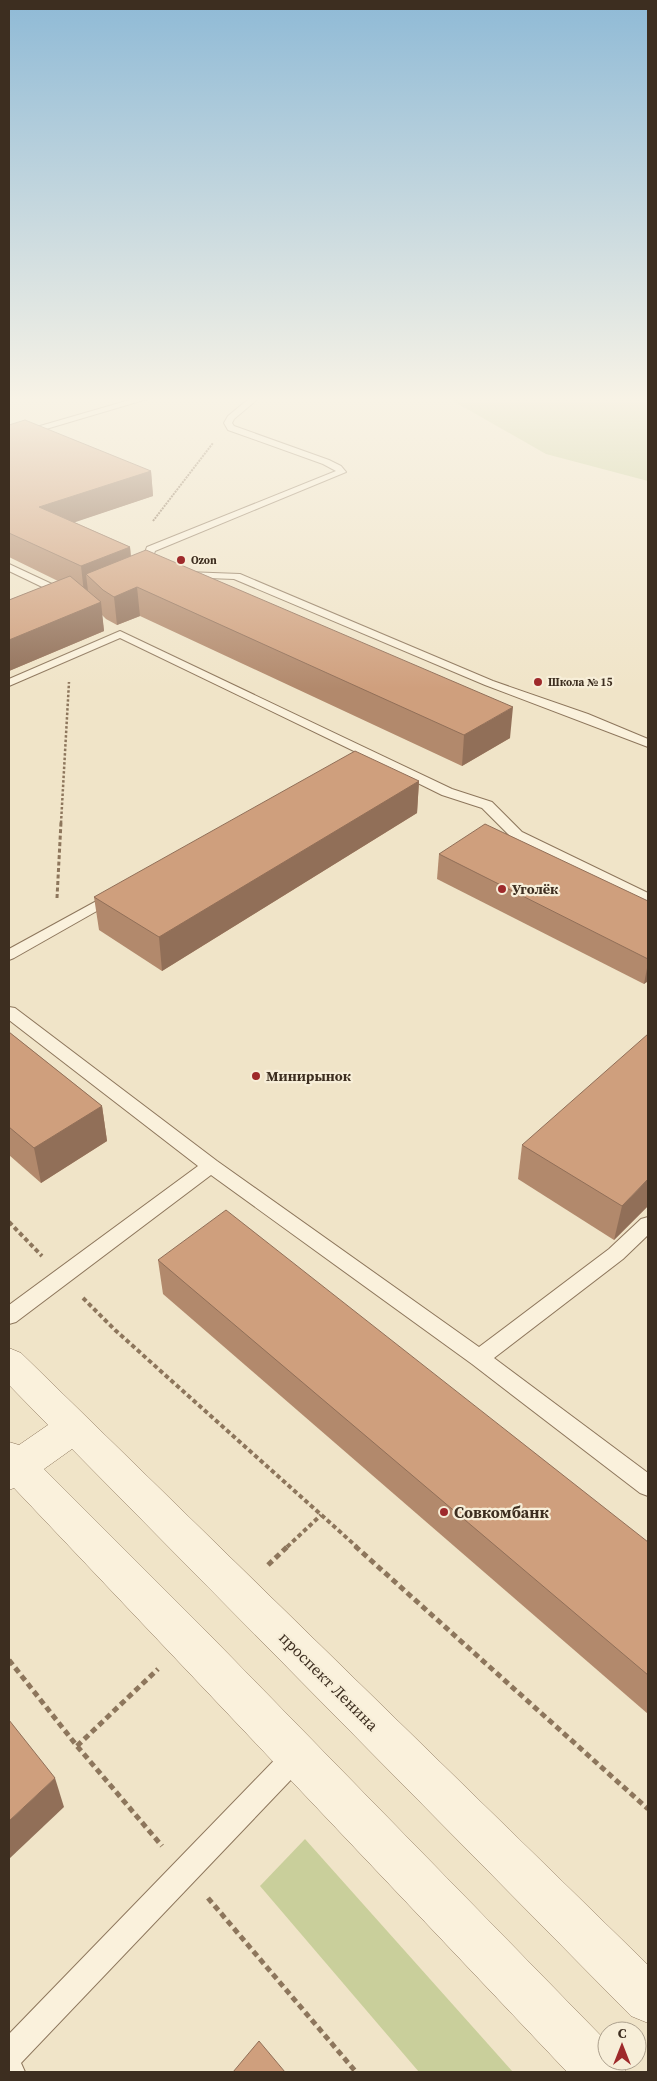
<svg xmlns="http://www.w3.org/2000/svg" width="657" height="2081" viewBox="0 0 657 2081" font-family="'Source Serif 4',serif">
<rect width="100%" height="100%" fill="#f0e4c8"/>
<g fill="#c9cf9b">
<path d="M 446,397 L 648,397 L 648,481 L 546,454 Z"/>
<path d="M 305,1839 L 513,2072 L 419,2072 L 260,1886 Z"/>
</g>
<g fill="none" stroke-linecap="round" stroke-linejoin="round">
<g stroke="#8d765c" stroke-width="2">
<g id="service">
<path d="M 140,397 L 154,397 L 9,440 L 9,435 Z"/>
<path d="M 251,397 L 260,397 L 234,419 L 232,423 L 234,426 L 329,460 L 341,466 L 346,472 L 155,551 L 153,557 L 161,569 L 156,572 L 152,571 L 143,557 L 147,547 L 336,471 L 323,464 L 228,430 L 224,423 L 228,416 Z"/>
<path d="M 9,564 L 69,592 L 70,594 L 69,596 L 61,596 L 9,571 Z"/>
<path d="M 186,572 L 240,574 L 493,681 L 588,714 L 648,739 L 648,747 L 485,685 L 234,579 L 182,577 L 181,575 Z"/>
<path d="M 120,631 L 452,789 L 492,802 L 522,832 L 648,893 L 648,902 L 512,838 L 482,808 L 442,795 L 365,757 L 347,768 L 339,768 L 337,765 L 339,762 L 356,752 L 120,638 L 9,686 L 9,679 Z"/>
<path d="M 113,892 L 118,893 L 120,896 L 118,899 L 14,958 L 9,960 L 9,949 Z"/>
<path d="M 9,1007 L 15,1008 L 217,1161 L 479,1347 L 609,1249 L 641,1219 L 648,1217 L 648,1235 L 623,1259 L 494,1358 L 648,1473 L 648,1496 L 640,1493 L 472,1364 L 211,1175 L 16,1322 L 9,1324 L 9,1305 L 198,1166 L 9,1020 Z"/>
<path d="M 297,1742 L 306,1746 L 310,1755 L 306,1764 L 21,2063 L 25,2072 L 9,2072 L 9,2034 L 288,1746 Z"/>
</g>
</g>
<g stroke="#8d765c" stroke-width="1">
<path id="minor" d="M 9,1348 L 21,1353 L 648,1965 L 648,2023 L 631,2016 L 72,1449 L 44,1469 L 202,1627 L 607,2042 L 607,2061 L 622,2061 L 626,2072 L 567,2072 L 14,1488 L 9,1490 L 9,1442 L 19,1445 L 48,1425 L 9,1385 Z"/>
</g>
<path stroke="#8d765c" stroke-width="2" stroke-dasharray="2 1" stroke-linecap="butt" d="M 153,521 L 213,443"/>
<path stroke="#8d765c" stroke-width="2.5" stroke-dasharray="2.5 2" stroke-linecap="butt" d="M 61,823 L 69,682"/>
<path stroke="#8d765c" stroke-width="3" stroke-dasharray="4 2.5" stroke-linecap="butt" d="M 57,898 L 61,822"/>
<g stroke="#8d765c" stroke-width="4" stroke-dasharray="4.5 3" stroke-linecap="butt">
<path d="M 9,1222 L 42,1256"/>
<path d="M 83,1298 L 115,1330 L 357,1547"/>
<path d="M 287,1547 L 321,1515"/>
</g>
<g stroke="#8d765c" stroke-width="5" stroke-dasharray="6 4" stroke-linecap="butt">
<path d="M 355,1546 L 648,1809"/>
<path d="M 268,1565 L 288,1546"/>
<path d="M 9,1660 L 77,1746 L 162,1846"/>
<path d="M 77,1746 L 158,1669"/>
<path d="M 208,1898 L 356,2072"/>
</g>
<use href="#service" fill="#faf1dc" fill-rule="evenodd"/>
<use href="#minor" fill="#faf1dc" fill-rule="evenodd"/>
</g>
<g fill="#b2896c">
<path d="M 9,425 L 151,471 L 153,496 L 74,522 L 130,547 L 131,556 L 510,738 L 462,766 L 140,616 L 117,625 L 106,619 L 102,615 L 104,631 L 9,671 L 9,600 L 58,581 L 9,557 Z"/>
<path d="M 419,781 L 417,813 L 162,971 L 99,930 L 94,897 Z"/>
<path d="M 439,854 L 648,901 L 648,981 L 644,984 L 437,879 Z"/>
<path d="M 9,1032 L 102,1106 L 107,1141 L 41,1183 L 9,1155 Z"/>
<path d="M 522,1145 L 648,1206 L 614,1240 L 518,1179 Z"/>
<path d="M 158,1260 L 648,1542 L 648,1714 L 163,1294 Z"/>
</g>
<g fill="#916f58">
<path d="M 151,471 L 153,496 L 43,533 L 39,507 Z"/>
<path d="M 130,547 L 132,573 L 86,574 L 88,591 L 84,593 L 81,566 Z"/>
<path d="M 137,587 L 140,616 L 117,625 L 114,597 Z"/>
<path d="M 101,602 L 104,631 L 9,671 L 9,640 Z"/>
<path d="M 513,707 L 510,738 L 462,766 L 464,735 Z"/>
<path d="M 419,781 L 417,813 L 162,971 L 159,937 Z"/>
<path d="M 648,963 L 648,981 L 644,984 Z"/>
<path d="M 102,1106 L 107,1141 L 41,1183 L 34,1148 Z"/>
<path d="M 648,1179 L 648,1206 L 614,1240 L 622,1206 Z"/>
<path d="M 55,1778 L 64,1807 L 9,1859 L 9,1821 Z"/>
</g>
<g fill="#cf9f7d" stroke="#916f58">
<path d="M 25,420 L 151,471 L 39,507 L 130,547 L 81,566 L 9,533 L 9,425 Z"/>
<path d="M 146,550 L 513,707 L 464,735 L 137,587 L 114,597 L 103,590 L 86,574 Z"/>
<path d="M 70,576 L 101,602 L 9,640 L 9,600 Z"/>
<path d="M 355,751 L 419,781 L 159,937 L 94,897 Z"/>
<path d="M 485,824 L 648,901 L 648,959 L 439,854 Z"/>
<path d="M 9,1032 L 102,1106 L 34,1148 L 9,1127 Z"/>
<path d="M 648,1034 L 648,1179 L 622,1206 L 522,1145 Z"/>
<path d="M 226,1210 L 648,1542 L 648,1675 L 158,1260 Z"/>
<path d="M 9,1720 L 55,1778 L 9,1821 Z"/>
<path d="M 259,2041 L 285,2072 L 233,2072 Z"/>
</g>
<linearGradient id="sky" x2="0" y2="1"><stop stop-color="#8fbad6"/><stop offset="0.58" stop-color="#f8f3e6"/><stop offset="1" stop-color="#f8f3e6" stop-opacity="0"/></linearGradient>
<rect width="657" height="689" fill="url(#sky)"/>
<g fill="#9e2a2b" stroke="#f7eed8" stroke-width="2">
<circle cx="181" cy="560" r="5"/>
<circle cx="538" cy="682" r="5"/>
<circle cx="502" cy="889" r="5"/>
<circle cx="256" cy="1076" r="5"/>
<circle cx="444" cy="1512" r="5"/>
</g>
<g text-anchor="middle" stroke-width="4.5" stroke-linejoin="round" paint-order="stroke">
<g font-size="11" font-weight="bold" fill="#3d2e20" stroke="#f7eed8" text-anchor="start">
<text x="191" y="564">Ozon</text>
<text x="548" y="686">Школа № 15</text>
</g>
<g font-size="14" font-weight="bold" fill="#3d2e20" stroke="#f7eed8" text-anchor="start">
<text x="512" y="894">Уголёк</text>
<text x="266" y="1081">Минирынок</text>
</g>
<g font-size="16" font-weight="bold" fill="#3d2e20" stroke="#f7eed8" text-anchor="start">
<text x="454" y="1518">Совкомбанк</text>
</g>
<g font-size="16" fill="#3d2e20" stroke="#f7eed8">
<text transform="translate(329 1681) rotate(45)" y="6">проспект Ленина</text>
</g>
</g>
<rect width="657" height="2081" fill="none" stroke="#3d2e20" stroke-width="20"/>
<g transform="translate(622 2046)"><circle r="24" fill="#f7eed8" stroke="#ada18e"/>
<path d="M0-4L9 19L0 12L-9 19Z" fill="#9e2a2b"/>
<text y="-8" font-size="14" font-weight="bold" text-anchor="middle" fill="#3d2e20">С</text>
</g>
</svg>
